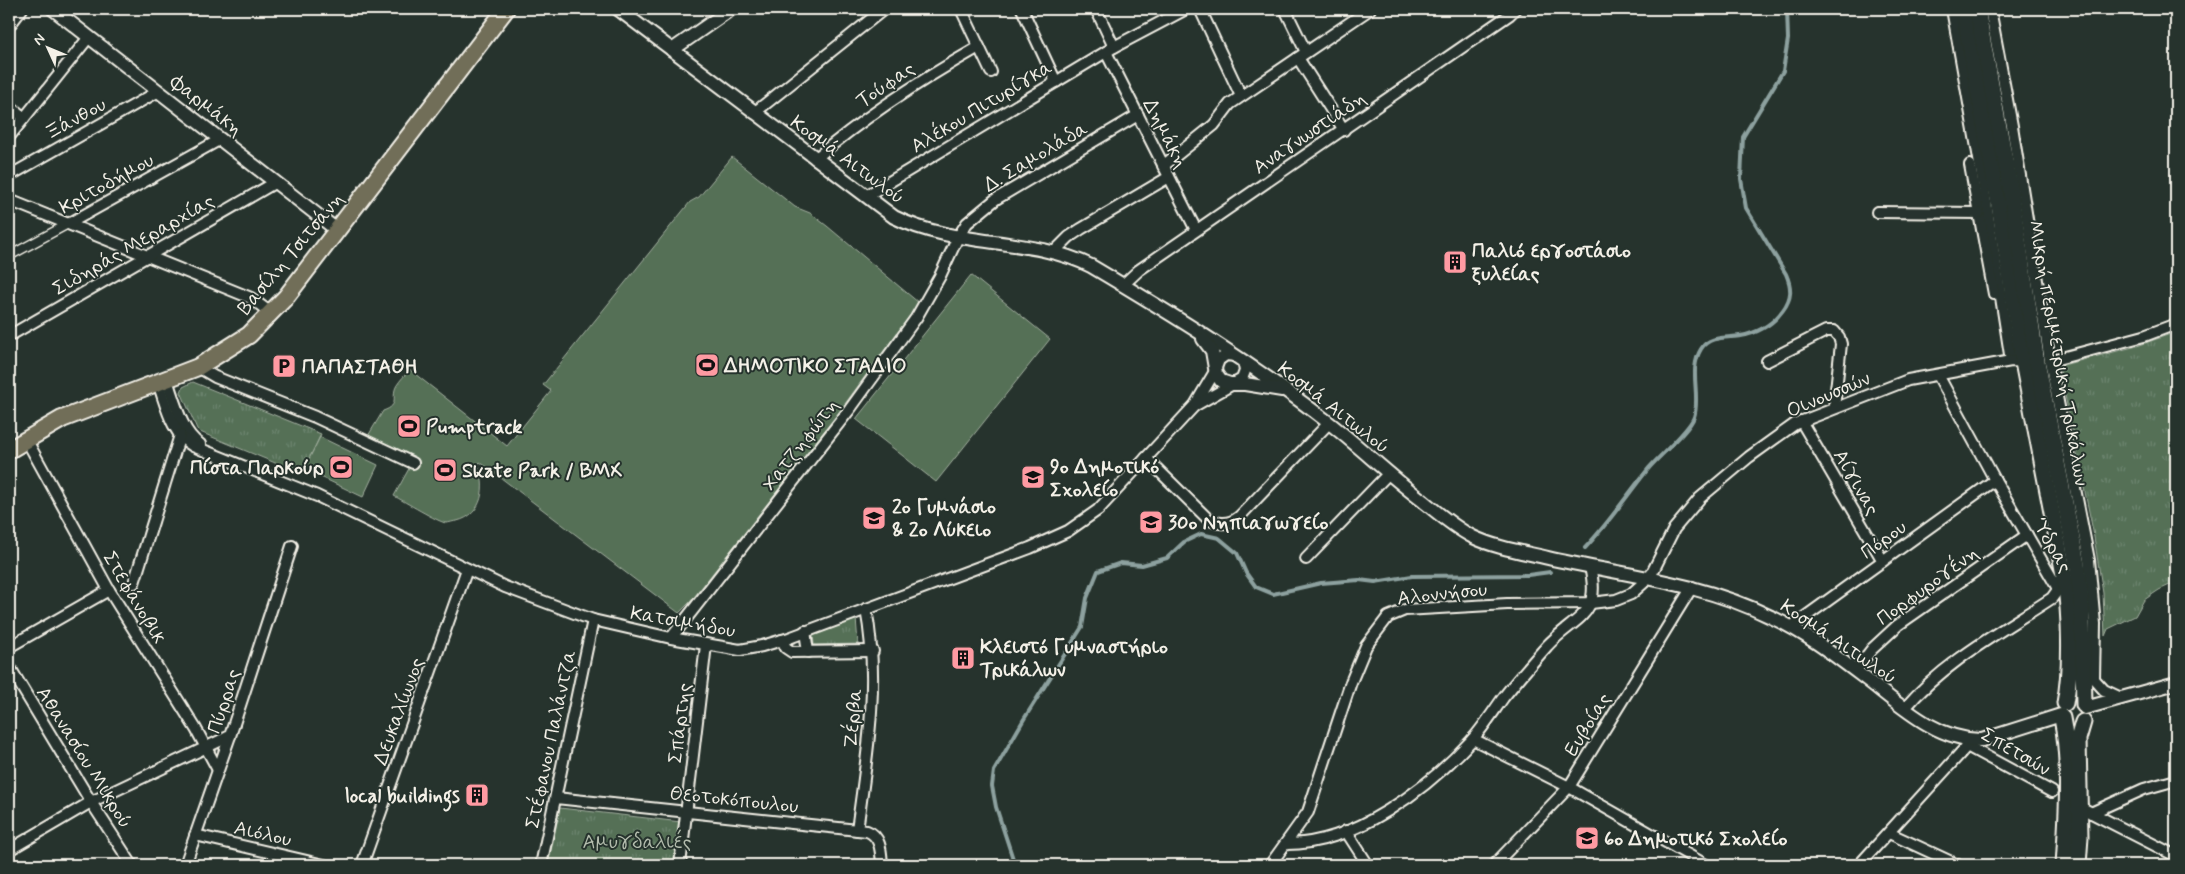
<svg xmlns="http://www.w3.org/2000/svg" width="2185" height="874" viewBox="0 0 2185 874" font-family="Mynerve,sans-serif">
<defs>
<pattern id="grass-tufts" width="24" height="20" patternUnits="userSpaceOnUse" patternTransform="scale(1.25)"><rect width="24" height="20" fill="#547057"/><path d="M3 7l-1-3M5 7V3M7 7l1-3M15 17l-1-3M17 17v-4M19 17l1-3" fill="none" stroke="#6d856f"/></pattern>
</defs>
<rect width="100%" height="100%" fill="#26332d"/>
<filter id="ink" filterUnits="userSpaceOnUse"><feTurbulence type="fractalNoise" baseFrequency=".02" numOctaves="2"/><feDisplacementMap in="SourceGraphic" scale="10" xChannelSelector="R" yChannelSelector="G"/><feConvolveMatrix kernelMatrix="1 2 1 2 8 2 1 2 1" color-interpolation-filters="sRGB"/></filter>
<g filter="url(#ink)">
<g fill="url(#grass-tufts)" stroke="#a4b0a0">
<path d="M 2176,332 L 2176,582 L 2159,590 L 2144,600 L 2135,616 L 2108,629 L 2105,636 L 2103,593 L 2093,531 L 2059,366 L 2137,346 Z"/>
<path d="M 193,382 L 321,434 L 302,474 L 200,432 L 197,429 L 181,392 L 183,387 Z"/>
<path d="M 856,618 L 858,644 L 814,645 L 813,634 Z"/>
<path d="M 560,808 L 681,822 L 675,865 L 548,865 Z"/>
</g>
<g fill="#547057" stroke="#a4b0a0">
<path d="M 732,157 L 795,207 L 810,213 L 827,226 L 919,303 L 836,416 L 691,601 L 679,613 L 480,462 L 478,465 C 487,486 483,515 457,521 C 454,521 449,523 446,523 C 438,522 404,501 394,496 L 412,463 L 365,441 L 383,411 C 401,405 390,396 397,385 C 400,380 405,375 410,370 L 507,446 L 551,391 L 543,385 L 690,202 L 699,197 Z"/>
<path d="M 971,275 L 1050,339 L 936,482 L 856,419 Z"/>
<path d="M 320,437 L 378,465 L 363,497 L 304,469 Z"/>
</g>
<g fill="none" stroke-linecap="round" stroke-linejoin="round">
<g stroke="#8da19f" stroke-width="4">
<path d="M 1585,548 C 1609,523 1627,495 1649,468 C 1660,455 1689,431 1694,417 C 1701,395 1688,370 1701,349 C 1710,334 1731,339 1746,335 C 1761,331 1774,323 1783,310 C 1792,298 1792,288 1786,274 L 1746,208 L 1741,179 L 1743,137 L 1783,71 L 1788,39 L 1787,9"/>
<path d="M 1015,865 L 996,807 L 992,786 L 994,771 L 1024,719 L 1082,627 L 1087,598 L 1098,571 L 1121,563 L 1142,565 L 1167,558 L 1184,542 L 1201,534 L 1219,538 L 1237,553 L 1246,573 L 1256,587 L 1273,594 L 1321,583 L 1359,580 L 1375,582 L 1412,576 L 1528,575 L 1550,572"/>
</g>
<g stroke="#f4f1e8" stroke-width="11">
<path id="pedestrian" d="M 9,256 L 68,224"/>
</g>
<g stroke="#f4f1e8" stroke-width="14">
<g id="minor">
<path d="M 961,9 L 991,72"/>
<path d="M 1022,9 L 1056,82"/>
<path d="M 1096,9 L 1114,47"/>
<path d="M 1200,9 L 1241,96"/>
<path d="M 1285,9 L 1306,52"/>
<path d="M 1952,9 L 1981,170 L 2011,361"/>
<path d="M 1990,9 L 2012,126 L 2050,361 L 2089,560 L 2095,624 L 2094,679 L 2104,690 L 2121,698"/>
<path d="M 9,26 L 22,9"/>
<path d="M 1106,52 L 1196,230"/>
<path d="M 1298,58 L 1344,130"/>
<path d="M 9,105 L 24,118"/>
<path d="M 754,113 L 884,9"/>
<path d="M 9,137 L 89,37"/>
<path d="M 815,159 C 866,115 921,80 979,47"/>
<path d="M 1970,165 L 1994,294"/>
<path d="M 1163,166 L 1214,125 L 1230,104 L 1370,9"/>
<path d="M 9,176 L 159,91"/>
<path d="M 866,196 L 1114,47 L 1186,9"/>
<path d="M 9,200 L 251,298 L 272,314"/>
<path d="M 1877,212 L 1979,213"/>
<path d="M 68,224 L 221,139"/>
<path d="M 1054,252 L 1069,237 L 1081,229 L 1169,177"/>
<path d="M 1123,285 L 1139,270 L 1509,15 L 1515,9"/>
<path d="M 9,336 L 276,182"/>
<path d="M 1767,361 L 1826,331 L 1834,331 L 1839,337 L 1841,344 L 1834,408"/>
<path d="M 2050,361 L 2144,336 L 2176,324"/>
<path d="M 198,367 L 215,377 L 315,417 L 413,463"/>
<path d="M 167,380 C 174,399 182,434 200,444"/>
<path d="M 158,383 C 166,404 171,434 193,446 L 317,496 L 505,587 L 593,620 L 671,638 L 740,650 L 762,646 L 789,638 L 1030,548 L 1068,531 L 1098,510 L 1195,405 L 1214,373 L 1219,360 L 1226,355 L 1236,356"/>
<path d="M 1196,405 L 1242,379 L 1245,371 L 1243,361"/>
<path d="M 1801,421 L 1883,561"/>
<path d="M 26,439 L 109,590 L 196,729 L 218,770"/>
<path d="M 1146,458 L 1207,518 C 1218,525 1229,525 1239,517 L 1329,423"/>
<path d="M 1306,559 L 1389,473"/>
<path d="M 134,583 L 180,435"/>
<path d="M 1791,627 L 1995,480"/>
<path d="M 805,631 L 808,652"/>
<path d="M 671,638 L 850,409 L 916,318 L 940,276 L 958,237 L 967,223 L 996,199 L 1138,115"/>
<path d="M 782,640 L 786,648 L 792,652 L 873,651"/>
<path d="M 9,647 L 109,590"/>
<path d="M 9,666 L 91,802 L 132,865"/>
<path d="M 1855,671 L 1872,649 L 1898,625 L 2027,535"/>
<path d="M 1905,708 C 1944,662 2002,631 2052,598 L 2057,591 L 2057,587 L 1995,480 L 1938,375"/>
<path d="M 1473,739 L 1569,787 L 1706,865"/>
<path d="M 1966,741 L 1967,746 L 2052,792"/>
<path d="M 556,798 L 867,831 C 881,836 881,852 882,865"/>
<path d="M 2080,807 L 2176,856"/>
<path d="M 2091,813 L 2144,789 L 2176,780"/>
<path d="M 857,830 C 867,756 880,682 866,609"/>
<path d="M 1346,831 L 1368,865"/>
<path d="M 1889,833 L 1958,865"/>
<path d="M 195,835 L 324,865"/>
<path d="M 1287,844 C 1355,844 1427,789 1471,741 C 1483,728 1493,712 1503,698 C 1517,680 1532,663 1547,646 C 1575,616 1602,617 1590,567"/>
<path d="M 9,850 L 91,802 L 230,736"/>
<path d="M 185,865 L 230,736 L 292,546"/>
<path d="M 362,865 L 467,569"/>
<path d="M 541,865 L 593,620"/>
<path d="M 680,865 L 706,645"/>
<path d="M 1270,865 L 1308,812 L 1351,682 L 1366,646 L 1388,617 L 1405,610 L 1507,604 L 1591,603 L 1616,600 L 1631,594 L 1650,577 L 1674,529 L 1700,498 L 1749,457 L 1795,424 L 1908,380 L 2011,361 L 2023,362"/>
<path d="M 1494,865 L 1569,787 L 1692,587"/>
<path d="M 1859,865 L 1967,746"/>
</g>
</g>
<g stroke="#f4f1e8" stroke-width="16">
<g id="tertiary">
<path d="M 53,9 L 338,231"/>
<path d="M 618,9 L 894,217 C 956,248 1030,236 1091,266 C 1172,314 1253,364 1328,422 C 1360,447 1390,476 1423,501 C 1439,514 1455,528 1473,537 C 1496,548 1523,552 1548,558 C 1623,575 1701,582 1771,617 C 1804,632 1833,654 1862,676 C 1897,702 1935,741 1982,740 L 2061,715"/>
<path d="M 672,50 L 731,9"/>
<path d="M 1203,339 L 1212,351 L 1216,374 L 1221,381 L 1230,384 L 1245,384 L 1282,390"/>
<path d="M 2085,708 L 2176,683"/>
</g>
</g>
<g stroke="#f4f1e8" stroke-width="19">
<g id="secondary">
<path d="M 1963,9 L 1999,205 L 2023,362 L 2065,580 C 2070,615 2072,668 2065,703"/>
<path d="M 1977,9 L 2009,181 L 2036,356 L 2078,569 L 2082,611 L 2084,705"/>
<path d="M 2062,718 C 2071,762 2067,820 2064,865"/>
<path d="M 2078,865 L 2080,837 L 2078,739 L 2083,722"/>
</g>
</g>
<g stroke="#f4f1e8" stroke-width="20">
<path id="primary" d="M 9,450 L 62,419 L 198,367 L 249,335 L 286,297 L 506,9"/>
</g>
<use href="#pedestrian" stroke="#26332d" stroke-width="8"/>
<use href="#minor" stroke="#26332d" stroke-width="10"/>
<use href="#tertiary" stroke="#26332d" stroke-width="12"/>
<use href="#secondary" stroke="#26332d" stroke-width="15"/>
<use href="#primary" stroke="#716e59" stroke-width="16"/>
</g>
</g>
<defs>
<g id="building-square" transform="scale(1.25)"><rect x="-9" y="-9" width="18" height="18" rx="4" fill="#ff9aa2" stroke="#26332d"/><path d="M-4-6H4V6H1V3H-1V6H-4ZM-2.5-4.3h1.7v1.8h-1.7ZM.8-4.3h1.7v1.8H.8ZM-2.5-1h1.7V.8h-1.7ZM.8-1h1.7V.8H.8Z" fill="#111"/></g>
<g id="stadium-square" transform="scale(1.25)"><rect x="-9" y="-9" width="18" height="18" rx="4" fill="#ff9aa2" stroke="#26332d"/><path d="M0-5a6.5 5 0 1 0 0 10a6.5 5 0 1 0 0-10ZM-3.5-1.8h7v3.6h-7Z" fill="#111"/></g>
<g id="parking-square" transform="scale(1.25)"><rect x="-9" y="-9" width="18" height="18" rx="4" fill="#ff9aa2" stroke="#26332d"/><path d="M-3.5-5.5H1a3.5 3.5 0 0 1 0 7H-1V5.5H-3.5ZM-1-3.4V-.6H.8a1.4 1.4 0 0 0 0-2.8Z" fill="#111"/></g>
<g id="school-square" transform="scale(1.25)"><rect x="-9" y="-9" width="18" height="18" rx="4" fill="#ff9aa2" stroke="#26332d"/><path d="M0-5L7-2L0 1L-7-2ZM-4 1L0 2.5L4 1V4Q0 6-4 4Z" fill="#111"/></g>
</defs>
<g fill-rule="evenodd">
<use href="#building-square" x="1455" y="262"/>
<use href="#stadium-square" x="707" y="365"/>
<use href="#parking-square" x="284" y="366"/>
<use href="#stadium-square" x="409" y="426"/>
<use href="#stadium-square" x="341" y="467"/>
<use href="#stadium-square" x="445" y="470"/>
<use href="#school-square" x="1033" y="477"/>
<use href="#school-square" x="874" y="518"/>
<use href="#school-square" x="1151" y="522"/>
<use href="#building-square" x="963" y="658"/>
<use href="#building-square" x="477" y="795"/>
<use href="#school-square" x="1587" y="838"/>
</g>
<g text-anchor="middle" stroke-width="4" stroke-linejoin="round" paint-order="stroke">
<g font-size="20" fill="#f4f1e8" stroke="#26332d">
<text transform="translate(885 84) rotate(-34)" y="7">Τούφας</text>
<text transform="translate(207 105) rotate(38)" y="7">Φαρμάκη</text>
<text transform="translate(981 106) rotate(-31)" y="7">Αλέκου Πιτυρίγκα</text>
<text transform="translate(75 118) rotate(-29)" y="7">Ξάνθου</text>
<text transform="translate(1309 132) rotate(-34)" y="7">Αναγνωστιάδη</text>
<text transform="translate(1166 133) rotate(63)" y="7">Δημάκη</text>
<text transform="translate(1035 156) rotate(-31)" y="7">Δ. Σαμολάδα</text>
<text transform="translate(848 159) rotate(36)" y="7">Κοσμά Αιτωλού</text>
<text transform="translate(106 183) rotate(-29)" y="7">Κριτοδήμου</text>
<text transform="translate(133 244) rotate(-30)" y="7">Σιδηράς Μεραρχίας</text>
<text transform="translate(290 253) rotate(-50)" y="7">Βασίλη Τσιτσάνη</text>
<text transform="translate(2059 353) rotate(80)" y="7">Μικρή περιμετρική Τρικάλων</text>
<text transform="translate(1828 394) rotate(-23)" y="7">Οινουσσών</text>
<text transform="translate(1334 407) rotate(38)" y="7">Κοσμά Αιτωλού</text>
<text transform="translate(800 444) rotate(-52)" y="7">Χατζηφώτη</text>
<text transform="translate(1857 482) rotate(60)" y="7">Αίγινας</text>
<text transform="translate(1883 539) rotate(-36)" y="7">Πόρου</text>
<text transform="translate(2053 545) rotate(60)" y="7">Ύδρας</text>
<text transform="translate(1927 585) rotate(-36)" y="7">Πορφυρογένη</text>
<text transform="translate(1442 593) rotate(-6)" y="7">Αλοννήσου</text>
<text transform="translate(135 597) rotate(59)" y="7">Στεφάνοβικ</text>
<text transform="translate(683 621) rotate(10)" y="7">Κατσιμήδου</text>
<text transform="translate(1839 641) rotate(34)" y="7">Κοσμά Αιτωλού</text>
<text transform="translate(223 701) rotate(-72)" y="7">Πύρρας</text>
<text transform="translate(398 711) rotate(-70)" y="7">Δευκαλίωνος</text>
<text transform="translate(852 718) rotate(-85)" y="7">Ζέρβα</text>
<text transform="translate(679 723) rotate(-83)" y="7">Σπάρτης</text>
<text transform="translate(1587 724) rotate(-58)" y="7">Ευβοίας</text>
<text transform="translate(550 739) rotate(-78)" y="7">Στέφανου Παλάντζα</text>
<text transform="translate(2016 751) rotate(30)" y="7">Σπετσών</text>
<text transform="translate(85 757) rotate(58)" y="7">Αθανασίου Μικρού</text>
<text transform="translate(734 799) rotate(6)" y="7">Θεοτοκόπουλου</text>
<text transform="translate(263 833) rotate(13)" y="7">Αιόλου</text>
</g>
<g font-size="20" font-weight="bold" fill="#f4f1e8" stroke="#26332d" text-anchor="start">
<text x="1472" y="257">Παλιό εργοστάσιο<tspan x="1472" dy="23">ξυλείας</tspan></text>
<text x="724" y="372">ΔΗΜΟΤΙΚΟ ΣΤΑΔΙΟ</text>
<text x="302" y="373">ΠΑΠΑΣΤΑΘΗ</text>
<text x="426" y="433">Pumptrack</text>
<text x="1050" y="473">9ο Δημοτικό<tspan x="1050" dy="23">Σχολείο</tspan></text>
<text x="324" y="474" text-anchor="end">Πίστα Παρκούρ</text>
<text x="462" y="477">Skate Park / BMX</text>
<text x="892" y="513">2ο Γυμνάσιο<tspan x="892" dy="23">&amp; 2ο Λύκειο</tspan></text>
<text x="1168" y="529">30ο Νηπιαγωγείο</text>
<text x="980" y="653">Κλειστό Γυμναστήριο<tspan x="980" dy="23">Τρικάλων</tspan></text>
<text x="460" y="802" text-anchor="end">local buildings</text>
<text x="1604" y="845">6ο Δημοτικό Σχολείο</text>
</g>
<g font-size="20" fill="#b4bdae" stroke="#26332d">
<text x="637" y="848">Αμυγδαλιές</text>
</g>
</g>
<rect width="2185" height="874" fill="none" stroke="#26332d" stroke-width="30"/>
<rect x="15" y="15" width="2155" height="844" fill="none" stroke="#f4f1e8" stroke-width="2" filter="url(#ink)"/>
<g transform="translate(48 48) rotate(314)" stroke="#26332d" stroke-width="4" paint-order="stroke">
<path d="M0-4L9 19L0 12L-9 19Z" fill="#f4f1e8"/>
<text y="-8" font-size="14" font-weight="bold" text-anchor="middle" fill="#f4f1e8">N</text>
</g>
</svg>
